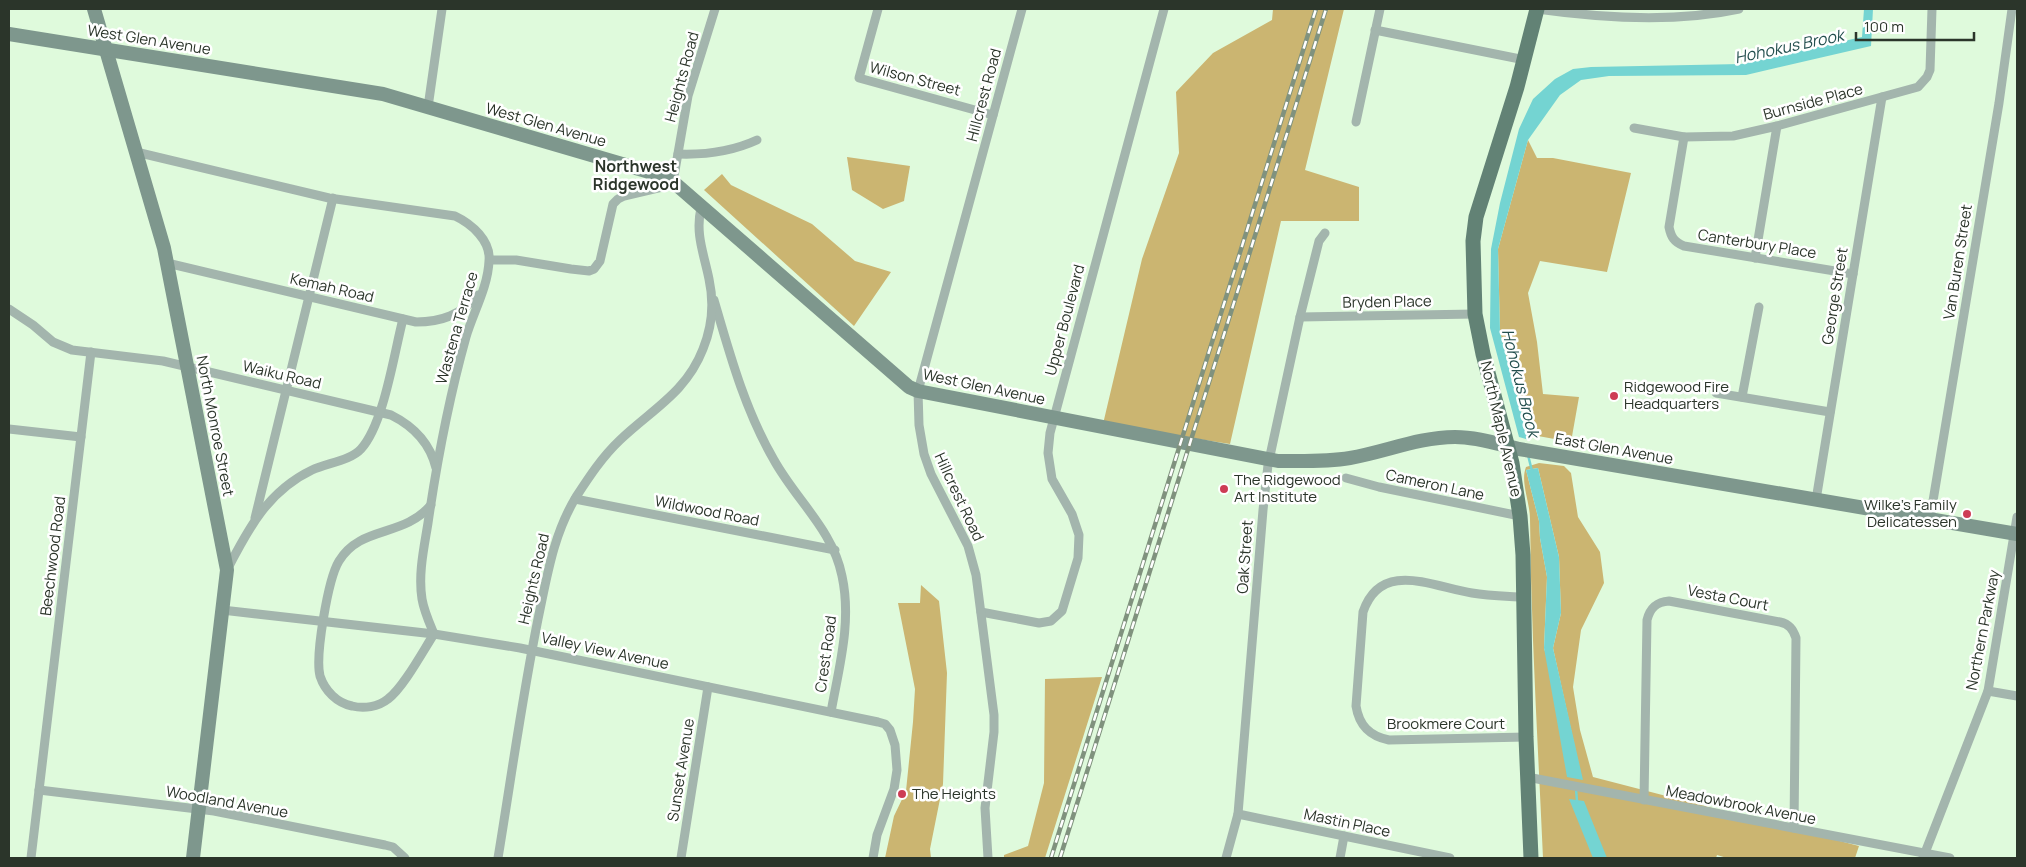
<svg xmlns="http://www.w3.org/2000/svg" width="2026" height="867" viewBox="0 0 2026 867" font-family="Manrope,sans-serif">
<rect width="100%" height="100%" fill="#dffadc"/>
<g fill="#cbb571" fill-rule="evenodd">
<path d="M 1273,9 L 1344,9 L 1305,170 L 1359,187 L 1359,221 L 1281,221 L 1230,444 L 1103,424 L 1142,259 L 1179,153 L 1176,92 L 1213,53 L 1272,20 Z"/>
<path d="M 1528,140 L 1537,158 L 1553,158 L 1631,173 L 1607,272 L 1540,261 L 1528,293 L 1537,342 L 1543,394 L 1579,397 L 1571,442 L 1527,434 L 1500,332 L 1498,249 Z"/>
<path d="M 847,157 L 910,166 L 904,201 L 883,209 L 852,190 Z"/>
<path d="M 722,174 L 731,185 L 812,224 L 855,261 L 891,272 L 854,326 L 704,190 Z"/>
<path d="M 1539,463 L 1564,466 L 1571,473 L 1578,517 L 1600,552 L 1604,583 L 1581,630 L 1573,687 L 1580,730 L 1593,777 L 1859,846 L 1855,858 L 1727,858 L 1717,855 L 1716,858 L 1543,858 C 1538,745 1531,632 1530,519 C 1530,502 1520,482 1526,467 ZM 1538,468 L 1559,557 L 1561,613 L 1553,648 L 1582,780 L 1544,648 L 1547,577 L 1540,538 L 1539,521 L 1526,470 Z"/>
<path d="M 921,585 L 939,601 L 947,673 L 943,784 L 930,849 L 931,858 L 885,858 L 894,816 L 906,791 L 913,722 L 915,689 L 898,603 L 920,603 Z"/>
<path d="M 1102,677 L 1045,858 L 1004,858 L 1004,855 L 1028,846 L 1044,783 L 1045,679 Z"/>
</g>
<g fill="#74d4d2">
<path d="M 1864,9 L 1873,9 L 1871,46 L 1746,75 L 1609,76 L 1581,80 L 1560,95 L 1528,140 L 1498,249 L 1500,332 L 1529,440 L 1519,437 L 1490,328 L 1491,249 L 1500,203 L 1519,129 L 1533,99 L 1555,79 L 1573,69 L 1591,67 L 1741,64 L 1862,37 Z"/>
<path d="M 1538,468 L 1559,557 L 1561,613 L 1553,648 L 1583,780 L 1567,777 L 1544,648 L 1547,577 L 1540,538 L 1539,521 L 1526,470 Z"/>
<path d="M 1569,799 L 1584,801 L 1607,858 L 1593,858 Z"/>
</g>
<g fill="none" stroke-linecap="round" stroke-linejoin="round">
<g stroke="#74d4d2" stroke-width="2.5">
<path d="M 1528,455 L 1532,471"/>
<path d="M 1576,789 L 1577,801"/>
</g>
<g stroke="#a3b5ad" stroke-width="9">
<path d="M 878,9 L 859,78 L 993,115"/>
<path d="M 1537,9 C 1601,18 1675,23 1739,9"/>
<path d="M 1375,30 L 1525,60"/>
<path d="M 428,107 L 442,9"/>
<path d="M 1356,122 L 1380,9"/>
<path d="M 1634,128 L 1684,137 L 1733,136 L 1777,126 L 1918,87 L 1927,77 L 1930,70 L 1932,9"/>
<path d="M 1684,137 L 1669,227 C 1671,237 1674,242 1684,246 L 1853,274"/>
<path d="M 136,152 L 329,198 L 455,216 C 472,224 491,241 489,261 C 488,287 473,313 466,337 C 449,398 437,461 428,523 C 424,548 418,574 422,599 C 424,611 429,622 434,634"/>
<path d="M 678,154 C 706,155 731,152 757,140"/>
<path d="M 673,182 L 688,96 L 715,9"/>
<path d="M 1755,258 L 1777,126"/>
<path d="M 490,260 L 516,260 L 571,269 L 589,271 L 594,269 L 600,261 L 613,204 L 618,199 L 624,196 L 675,184"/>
<path d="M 167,263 L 416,322 C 441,322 461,315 478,295"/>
<path d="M 714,300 C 730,355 745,410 774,460 C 796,500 833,530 842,576 C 852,622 839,667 831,712"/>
<path d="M 9,309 L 33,325 L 53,342 L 72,350 L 163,361 L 391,415 C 413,426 430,443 436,468"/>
<path d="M 1300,317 L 1475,314"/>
<path d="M 1716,393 L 1830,412"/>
<path d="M 1742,397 L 1759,307"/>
<path d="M 9,429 L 81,437"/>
<path d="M 1346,478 L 1379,487 L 1520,516"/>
<path d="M 575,499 L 835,550"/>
<path d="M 1816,500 L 1882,97"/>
<path d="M 431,505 C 403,538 361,525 339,561 C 328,579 315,656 320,676 C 325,691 337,703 352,706 C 364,709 378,707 388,699 C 403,688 423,651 434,634"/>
<path d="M 255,518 L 333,198"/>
<path d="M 1930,519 L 1999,103 L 2012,9"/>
<path d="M 227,570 C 248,529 268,491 312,470 C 326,463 350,461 361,449 C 384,424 394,353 403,319"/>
<path d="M 1522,597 C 1505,596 1489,596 1472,593 C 1433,587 1381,559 1363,612 L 1356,706 C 1359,725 1369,736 1389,740 L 1526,737"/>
<path d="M 222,610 L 434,634 L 520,648 L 878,722 L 885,724 L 890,730 L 895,745 L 897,770 L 894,789 L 877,835 L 873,858"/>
<path d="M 981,612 L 1039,623 L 1051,621 L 1062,611 L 1078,558 L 1079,535 L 1072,514 L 1052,479 L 1048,453 L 1050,433 L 1164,9"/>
<path d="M 1988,691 L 2017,696"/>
<path d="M 1527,777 L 1950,858"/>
<path d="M 39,790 L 214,811 L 385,845 L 393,847 L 405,858"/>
<path d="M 1644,800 L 1647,620 C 1650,608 1656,602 1669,601 L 1780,622 C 1789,624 1793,629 1796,638 L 1794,828"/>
<path d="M 1238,814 L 1450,858"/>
<path d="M 31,858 L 91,352"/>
<path d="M 498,858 C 511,779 522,698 538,619 C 547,577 553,535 576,497 C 589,477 602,457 620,440 C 651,410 686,393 703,349 C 712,327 714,302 709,279 C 704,254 695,234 701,208"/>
<path d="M 681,858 L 708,687"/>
<path d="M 988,858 L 985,808 L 994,732 L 994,715 L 976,575 L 968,546 L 931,474 L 924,454 L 919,425 L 918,391 L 1022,9"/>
<path d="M 1226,858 L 1238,814 L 1263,510 L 1268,465 L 1300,317 L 1319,241 L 1325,233"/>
<path d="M 1340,858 L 1344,836"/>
<path d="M 1923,858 L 1988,691 L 2017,517"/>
</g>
<g stroke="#7e978d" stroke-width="14">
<path d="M 94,9 L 164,248 L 227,570 L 193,858"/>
<path d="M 9,34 L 383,94 L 663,176 L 671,180 L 909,387 L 918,391 L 1278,461 C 1302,461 1326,462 1350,458 C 1385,452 1419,437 1455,437 C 1477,437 1498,444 1519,449 L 2017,534"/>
</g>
<path stroke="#628275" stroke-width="15" d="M 1531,858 L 1526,737 L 1523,555 L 1520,516 L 1512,463 L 1483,354 L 1475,314 L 1473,241 L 1476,217 L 1517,87 L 1537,9"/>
<g stroke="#80927e" stroke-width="4.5">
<g id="rail">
<path d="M 1051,858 L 1316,9"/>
<path d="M 1060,858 L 1326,9"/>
</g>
</g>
<use href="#rail" stroke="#fff" stroke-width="2.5" stroke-dasharray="8" stroke-linecap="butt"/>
</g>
<g fill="#cd3c54" stroke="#fff" stroke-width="2">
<circle cx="1614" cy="396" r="5"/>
<circle cx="1224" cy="489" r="5"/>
<circle cx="1967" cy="514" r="5"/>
<circle cx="902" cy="794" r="5"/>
</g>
<g text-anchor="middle" stroke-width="5" stroke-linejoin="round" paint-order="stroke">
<g font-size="15" fill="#2b352a" stroke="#fff">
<text transform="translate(149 40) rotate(9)" y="5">West Glen Avenue</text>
<text transform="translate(682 77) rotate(-75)" y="5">Heights Road</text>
<text transform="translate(915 79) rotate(15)" y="5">Wilson Street</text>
<text transform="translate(984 95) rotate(-75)" y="5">Hillcrest Road</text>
<text transform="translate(1813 102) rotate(-15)" y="5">Burnside Place</text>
<text transform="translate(546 125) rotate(16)" y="5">West Glen Avenue</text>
<text transform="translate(1757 244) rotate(9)" y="5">Canterbury Place</text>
<text transform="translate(1958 262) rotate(-81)" y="5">Van Buren Street</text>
<text transform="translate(332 288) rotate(13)" y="5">Kemah Road</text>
<text transform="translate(1835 296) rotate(-81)" y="5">George Street</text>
<text transform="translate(1387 302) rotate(-1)" y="5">Bryden Place</text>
<text transform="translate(1065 320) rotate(-75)" y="5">Upper Boulevard</text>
<text transform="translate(457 328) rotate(-74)" y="5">Wastena Terrace</text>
<text transform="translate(282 375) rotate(13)" y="5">Waiku Road</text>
<text transform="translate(984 387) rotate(12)" y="5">West Glen Avenue</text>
<text transform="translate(215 426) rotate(79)" y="5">North Monroe Street</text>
<text transform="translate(1501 429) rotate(77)" y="5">North Maple Avenue</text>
<text transform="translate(1614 449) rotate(10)" y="5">East Glen Avenue</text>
<text transform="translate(1435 485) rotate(12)" y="5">Cameron Lane</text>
<text transform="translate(959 497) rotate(65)" y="5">Hillcrest Road</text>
<text transform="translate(707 511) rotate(11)" y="5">Wildwood Road</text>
<text transform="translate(53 556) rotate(-83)" y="5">Beechwood Road</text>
<text transform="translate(1245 557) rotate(-86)" y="5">Oak Street</text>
<text transform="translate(534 579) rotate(-77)" y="5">Heights Road</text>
<text transform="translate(1728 598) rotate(11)" y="5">Vesta Court</text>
<text transform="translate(1983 630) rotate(-79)" y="5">Northern Parkway</text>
<text transform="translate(605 651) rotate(12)" y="5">Valley View Avenue</text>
<text transform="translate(826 654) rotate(-82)" y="5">Crest Road</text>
<text x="1446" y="729">Brookmere Court</text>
<text transform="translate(681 770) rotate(-81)" y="5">Sunset Avenue</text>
<text transform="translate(227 802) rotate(10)" y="5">Woodland Avenue</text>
<text transform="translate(1741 805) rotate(11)" y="5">Meadowbrook Avenue</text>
<text transform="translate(1347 823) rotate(12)" y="5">Mastin Place</text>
</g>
<g font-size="15" fill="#2b352a" stroke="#fff" text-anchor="start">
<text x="1624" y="392">Ridgewood Fire<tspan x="1624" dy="17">Headquarters</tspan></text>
<text x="1234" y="485">The Ridgewood<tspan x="1234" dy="17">Art Institute</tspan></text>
<text x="1957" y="510" text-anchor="end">Wilke's Family<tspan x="1957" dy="17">Delicatessen</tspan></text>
<text x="912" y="799">The Heights</text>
</g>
<g font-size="16" font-style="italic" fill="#234f4e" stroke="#fff">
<text transform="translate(1789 46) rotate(-12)" y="6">Hohokus Brook</text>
<text transform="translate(1521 383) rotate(76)" y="6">Hohokus Brook</text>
</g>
<g font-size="16" font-weight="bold" fill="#2b352a" stroke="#fff">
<text x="636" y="172">Northwest<tspan x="636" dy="18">Ridgewood</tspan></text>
</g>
</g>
<rect width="2026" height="867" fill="none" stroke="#2b352a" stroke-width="20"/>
<path d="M1856 32v8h118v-8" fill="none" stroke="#2b352a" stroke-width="2.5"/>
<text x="1864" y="32" font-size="15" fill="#2b352a" stroke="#ffffff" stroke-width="4" paint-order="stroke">100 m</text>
</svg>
